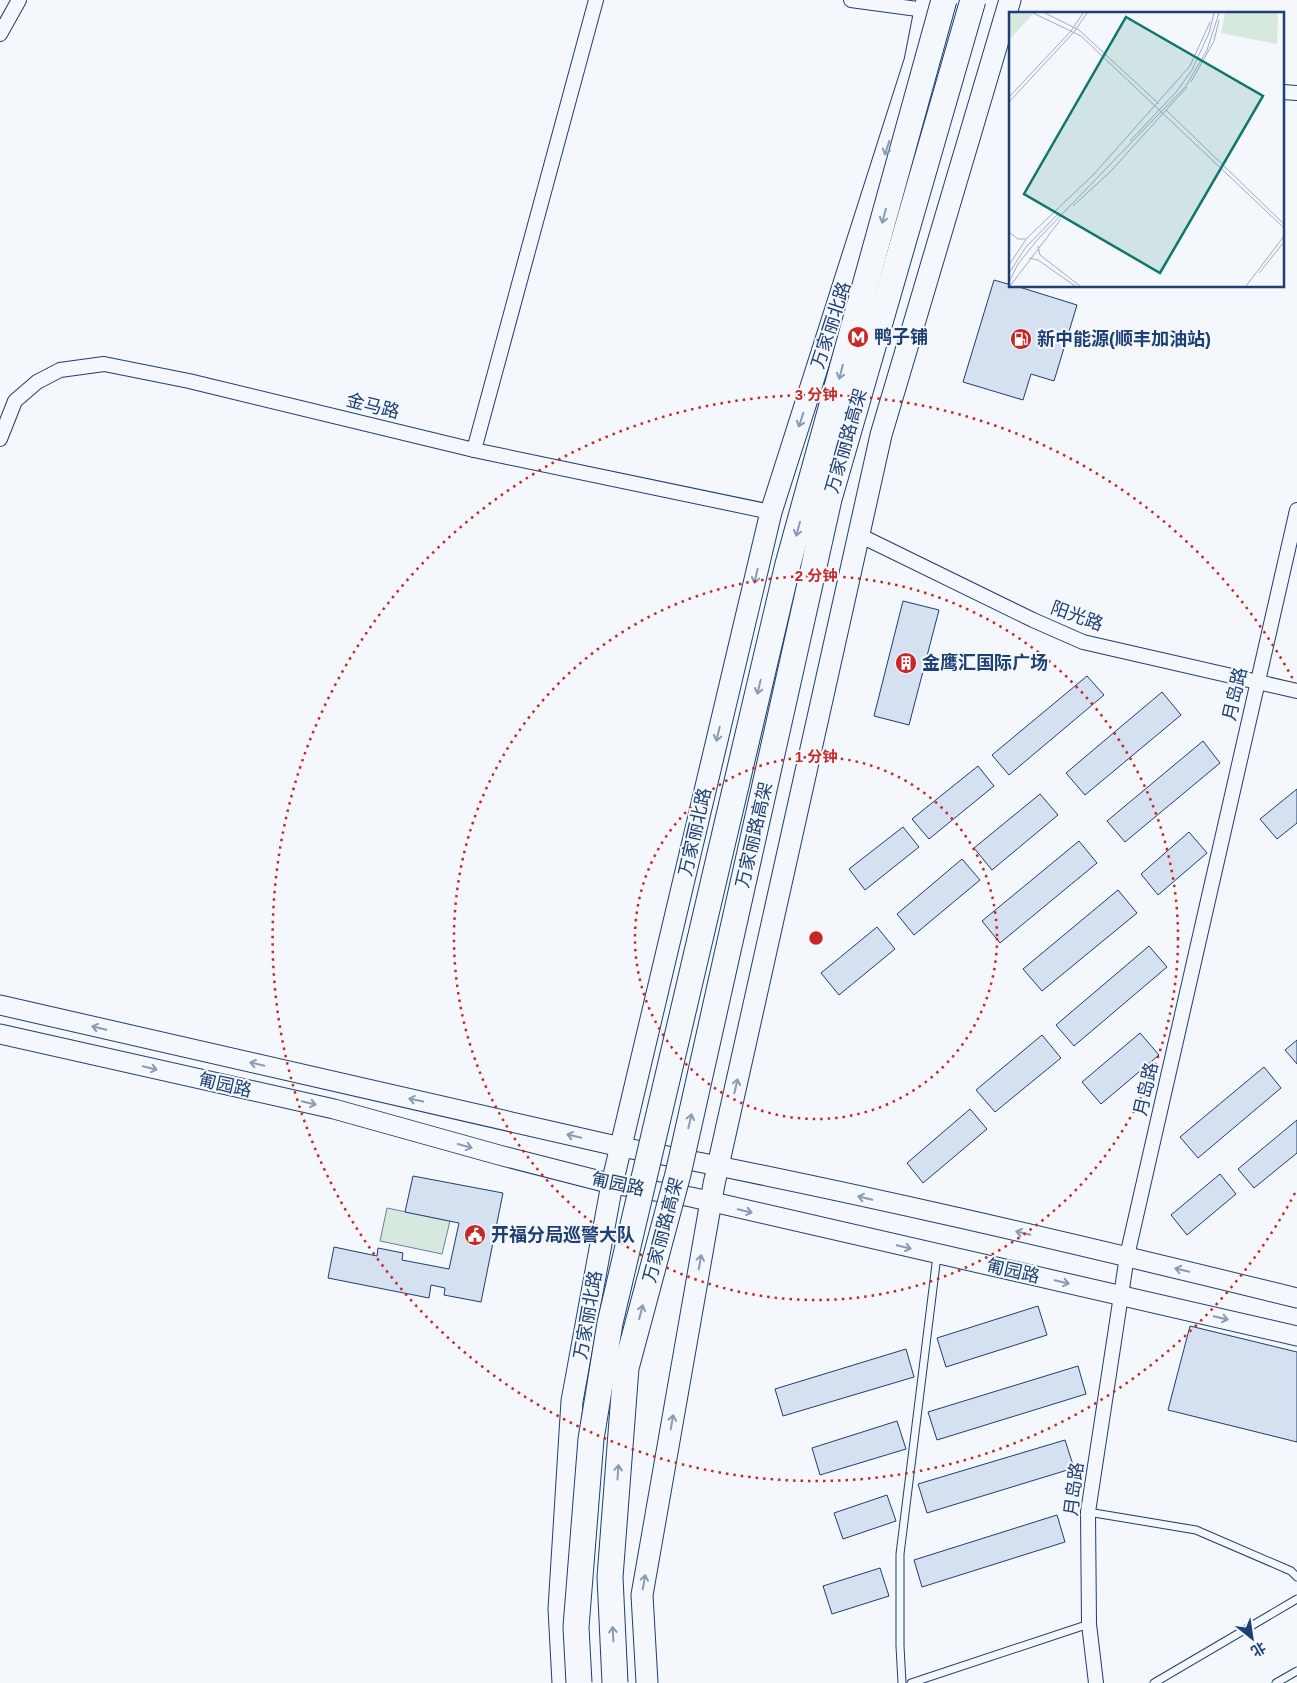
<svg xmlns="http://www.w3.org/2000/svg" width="1297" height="1683" viewBox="0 0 1297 1683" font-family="Helvetica,'Noto Sans SC',sans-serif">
<rect width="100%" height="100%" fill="#f4f7fb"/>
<path fill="#d7e8df" stroke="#687fa3" d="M 387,1208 L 450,1221 L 442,1254 L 380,1241 Z"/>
<g fill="#d5e0f0" stroke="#1d3f73">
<path d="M 994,280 L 1011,285 L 1011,286 L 1016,286 L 1077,305 L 1054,381 L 1031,374 L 1023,400 L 963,382 Z"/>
<path d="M 903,601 L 939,610 L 909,725 L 874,716 Z"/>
<path d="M 1087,676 L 1104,695 L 1009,775 L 992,755 Z"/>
<path d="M 1162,692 L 1181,715 L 1085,795 L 1066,773 Z"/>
<path d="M 1203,741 L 1220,763 L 1125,842 L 1107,821 Z"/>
<path d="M 978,766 L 994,786 L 929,839 L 912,819 Z"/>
<path d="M 1297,789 L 1297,823 L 1277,839 L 1260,819 Z"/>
<path d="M 1040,794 L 1058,815 L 992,870 L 974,848 Z"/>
<path d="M 903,827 L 919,847 L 865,890 L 849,869 Z"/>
<path d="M 1189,832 L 1207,853 L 1158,895 L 1141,874 Z"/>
<path d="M 1079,841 L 1097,863 L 1000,943 L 982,921 Z"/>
<path d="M 962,859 L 980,880 L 914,935 L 897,914 Z"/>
<path d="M 1118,890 L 1137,913 L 1042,991 L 1023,969 Z"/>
<path d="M 877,927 L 895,949 L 839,995 L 821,973 Z"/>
<path d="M 1149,946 L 1167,967 L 1074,1046 L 1056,1025 Z"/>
<path d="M 1140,1033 L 1159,1055 L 1101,1104 L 1082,1082 Z"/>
<path d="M 1042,1035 L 1061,1058 L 995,1112 L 976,1090 Z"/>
<path d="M 1297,1040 L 1297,1064 L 1285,1050 Z"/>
<path d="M 1264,1067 L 1281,1088 L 1198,1158 L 1180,1137 Z"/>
<path d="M 970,1109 L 987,1129 L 923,1183 L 907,1163 Z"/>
<path d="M 1297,1120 L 1297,1153 L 1254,1188 L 1238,1169 Z"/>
<path d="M 1220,1174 L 1236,1194 L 1187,1235 L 1171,1215 Z"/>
<path d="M 413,1176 L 503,1193 L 481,1302 L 444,1295 L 445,1288 L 431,1285 L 429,1298 L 328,1278 L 334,1247 L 377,1256 L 378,1248 L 403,1253 L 402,1260 L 449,1269 L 459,1223 L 405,1212 Z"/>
<path d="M 1038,1306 L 1047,1335 L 946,1367 L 937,1338 Z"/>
<path d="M 1190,1326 L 1297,1352 L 1297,1442 L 1168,1410 Z"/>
<path d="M 906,1349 L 914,1377 L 783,1416 L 775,1389 Z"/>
<path d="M 1078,1366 L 1086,1394 L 937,1440 L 928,1412 Z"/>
<path d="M 897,1421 L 906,1449 L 820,1475 L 812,1448 Z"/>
<path d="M 1065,1440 L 1074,1468 L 927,1513 L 918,1484 Z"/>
<path d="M 887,1495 L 896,1521 L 843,1539 L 834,1513 Z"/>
<path d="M 1057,1515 L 1065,1542 L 922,1587 L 914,1560 Z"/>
<path d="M 880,1568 L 889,1596 L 832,1614 L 823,1586 Z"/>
</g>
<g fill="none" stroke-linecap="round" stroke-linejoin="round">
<g stroke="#1d3f73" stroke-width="9">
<g id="lane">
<path d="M 1088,1512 L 1196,1530 L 1291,1571 L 1297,1577"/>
<path d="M 902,1683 L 900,1646 L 900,1554 L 937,1256"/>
<path d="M 911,1683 L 1089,1624"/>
<path d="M 1154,1683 L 1297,1599"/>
<path d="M 1276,1683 L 1297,1671"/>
</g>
</g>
<g stroke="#1d3f73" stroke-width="16">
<g id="street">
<path d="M 851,0 L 925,10"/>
<path d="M 0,34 L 19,0"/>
<path d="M 1283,92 L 1297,93"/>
<path d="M 0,439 L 15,401 L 37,382 L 60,370 L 104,364 L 189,381 L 474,450 L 771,512"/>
<path d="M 474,450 L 596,0"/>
<path d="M 859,535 L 1033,620 L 1083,642 L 1297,691"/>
<path d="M 1096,1683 L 1089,1624 L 1088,1512 L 1127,1256 L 1297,510"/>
</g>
</g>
<g stroke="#1d3f73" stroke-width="21">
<g id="secondary">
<path d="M 0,1005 L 621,1147 C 848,1190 1073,1243 1297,1298"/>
<path d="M 0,1034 L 334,1109 L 499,1155 L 612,1184 L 691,1197 L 1297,1336"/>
</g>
</g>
<g stroke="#1d3f73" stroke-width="23">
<g id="primary">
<path d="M 563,1683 L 559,1609 L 572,1401 L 612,1184 L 771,512 L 915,61 L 927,0"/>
<path d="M 647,1683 L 642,1595 L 714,1184 L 881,435 L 1010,0"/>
</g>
</g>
<use href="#lane" stroke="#f4f7fb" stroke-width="7"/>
<use href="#street" stroke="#f4f7fb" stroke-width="14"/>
<use href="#secondary" stroke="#f4f7fb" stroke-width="19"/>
<use href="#primary" stroke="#f4f7fb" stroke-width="21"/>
<g stroke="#1d3f73" stroke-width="27" stroke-linecap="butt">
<g id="highway-bridge">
<path d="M 579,1683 L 576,1627 L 591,1439 L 610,1323 L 788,564 L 944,0"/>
<path d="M 615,1683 L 610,1577 L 626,1368 L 678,1174 L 829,499 L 973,0"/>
</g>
</g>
<use href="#highway-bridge" stroke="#f4f7fb" stroke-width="25"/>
</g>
<defs><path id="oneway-shaft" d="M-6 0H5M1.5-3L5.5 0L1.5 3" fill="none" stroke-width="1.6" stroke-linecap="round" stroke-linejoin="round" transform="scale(1.25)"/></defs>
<g stroke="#889bb7">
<use href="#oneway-shaft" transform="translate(887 148) rotate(108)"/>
<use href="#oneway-shaft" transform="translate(884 216) rotate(105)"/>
<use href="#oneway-shaft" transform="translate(841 372) rotate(105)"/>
<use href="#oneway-shaft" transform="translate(801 420) rotate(108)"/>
<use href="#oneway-shaft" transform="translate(798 529) rotate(105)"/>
<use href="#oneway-shaft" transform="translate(756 576) rotate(103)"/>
<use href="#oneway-shaft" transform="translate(759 687) rotate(103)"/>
<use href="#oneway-shaft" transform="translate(718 734) rotate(103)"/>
<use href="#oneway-shaft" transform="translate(99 1028) rotate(-167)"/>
<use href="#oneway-shaft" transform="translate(257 1064) rotate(-167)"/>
<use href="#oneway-shaft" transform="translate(150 1068) rotate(13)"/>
<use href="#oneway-shaft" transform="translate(736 1086) rotate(-77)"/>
<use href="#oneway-shaft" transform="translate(416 1100) rotate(-168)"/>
<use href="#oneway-shaft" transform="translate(309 1103) rotate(13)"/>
<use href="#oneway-shaft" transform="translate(690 1121) rotate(-77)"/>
<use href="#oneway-shaft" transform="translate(574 1136) rotate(-167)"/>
<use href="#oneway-shaft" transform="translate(465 1146) rotate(16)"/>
<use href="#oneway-shaft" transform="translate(865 1198) rotate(-167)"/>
<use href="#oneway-shaft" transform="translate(745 1211) rotate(13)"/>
<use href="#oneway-shaft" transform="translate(1023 1233) rotate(-167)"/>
<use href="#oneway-shaft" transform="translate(904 1247) rotate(13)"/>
<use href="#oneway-shaft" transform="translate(700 1262) rotate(-80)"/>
<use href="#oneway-shaft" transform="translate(1182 1270) rotate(-166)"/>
<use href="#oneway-shaft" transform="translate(1062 1282) rotate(13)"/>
<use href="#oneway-shaft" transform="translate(641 1312) rotate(-75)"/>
<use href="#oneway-shaft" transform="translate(1221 1318) rotate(13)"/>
<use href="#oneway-shaft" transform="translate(672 1422) rotate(-80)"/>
<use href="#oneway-shaft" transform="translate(618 1472) rotate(-86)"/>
<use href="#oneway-shaft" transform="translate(644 1582) rotate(-80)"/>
<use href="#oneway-shaft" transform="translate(613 1634) rotate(-93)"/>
</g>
<g fill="none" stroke="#c62828" stroke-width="2.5" stroke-dasharray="2.5 5">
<circle cx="816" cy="938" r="181"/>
<circle cx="816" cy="938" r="362"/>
<path d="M1295 1193A543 543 0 1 1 1295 683"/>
</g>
<defs>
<g id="metro-disc" transform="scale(1.125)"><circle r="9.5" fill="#c62828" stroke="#f4f7fb"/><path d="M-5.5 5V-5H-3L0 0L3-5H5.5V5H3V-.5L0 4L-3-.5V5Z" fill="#fff"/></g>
<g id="fuel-disc" transform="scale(1.125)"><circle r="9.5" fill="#c62828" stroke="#f4f7fb"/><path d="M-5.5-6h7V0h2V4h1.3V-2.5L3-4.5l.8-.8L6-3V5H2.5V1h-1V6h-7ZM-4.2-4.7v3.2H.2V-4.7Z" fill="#fff"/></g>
<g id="building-disc" transform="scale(1.125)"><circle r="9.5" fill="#c62828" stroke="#f4f7fb"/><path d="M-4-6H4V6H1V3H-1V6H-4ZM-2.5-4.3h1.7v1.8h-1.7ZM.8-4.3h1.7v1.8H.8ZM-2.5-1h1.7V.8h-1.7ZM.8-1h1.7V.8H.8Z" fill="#fff"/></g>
<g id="civic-disc" transform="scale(1.125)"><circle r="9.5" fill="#c62828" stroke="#f4f7fb"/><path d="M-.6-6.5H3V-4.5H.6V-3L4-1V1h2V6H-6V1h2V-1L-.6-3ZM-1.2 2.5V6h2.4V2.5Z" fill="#fff"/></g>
</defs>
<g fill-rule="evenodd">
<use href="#metro-disc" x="858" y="337"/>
<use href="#fuel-disc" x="1021" y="339"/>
<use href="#building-disc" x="906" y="663"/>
<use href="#civic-disc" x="475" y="1235"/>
</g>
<g text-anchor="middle" stroke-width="4" stroke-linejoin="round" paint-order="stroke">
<g font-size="18" fill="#1d3f73" stroke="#f4f7fb">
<text transform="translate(831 325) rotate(-72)" y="6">万家丽北路</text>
<text transform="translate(373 406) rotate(14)" y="6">金马路</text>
<text transform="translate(846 441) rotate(-74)" y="6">万家丽路高架</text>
<text transform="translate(1077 616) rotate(20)" y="6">阳光路</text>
<text transform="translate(1235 694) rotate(-77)" y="6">月岛路</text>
<text transform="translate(695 832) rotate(-77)" y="6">万家丽北路</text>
<text transform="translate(754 835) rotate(-77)" y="6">万家丽路高架</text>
<text transform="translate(225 1085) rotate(13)" y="6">匍园路</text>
<text transform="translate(1146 1089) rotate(-77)" y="6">月岛路</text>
<text transform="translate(618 1184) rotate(12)" y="6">匍园路</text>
<text transform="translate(663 1230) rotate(-75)" y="6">万家丽路高架</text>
<text transform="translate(1013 1271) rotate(13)" y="6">匍园路</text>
<text transform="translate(588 1315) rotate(-80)" y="6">万家丽北路</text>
<text transform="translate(1074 1489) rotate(-83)" y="6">月岛路</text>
</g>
<g font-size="18" font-weight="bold" fill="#1d3f73" stroke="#f4f7fb" text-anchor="start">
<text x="874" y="343">鸭子铺</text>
<text x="1037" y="345">新中能源(顺丰加油站)</text>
<text x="922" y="669">金鹰汇国际广场</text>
<text x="491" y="1241">开福分局巡警大队</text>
</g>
</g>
<g transform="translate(1009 12)">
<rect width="275" height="275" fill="#f4f7fb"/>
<path d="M 0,1 L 25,1 L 0,28 ZM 216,1 L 269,1 L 268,32 L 212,21 Z" fill="#d7e8df"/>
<path fill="none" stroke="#9eadc5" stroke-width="1" d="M 24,1 L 72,24 L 275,216M 36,1 L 70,18 L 150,92M 182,70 L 205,29 L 210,8M 0,85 L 62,19 L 74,1M 0,90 L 65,20 L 78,1M 157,98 L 275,212M 121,129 L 168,79 L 183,58 L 200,21 L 205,1M 64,194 L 101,160 L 178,75M 0,220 L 9,227 L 16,227M 29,234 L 31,243 L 71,274M 20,246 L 29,248 L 66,274M 0,253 L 18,226 L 85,162 L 181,54 L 201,10M 0,261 L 17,235 L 50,201M 250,261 L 275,230M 0,270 L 9,252 L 29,227 L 177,74 L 198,38 L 210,1M 1,274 L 52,207M 237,274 L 275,224"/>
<path fill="#0f766e" fill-opacity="0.15" stroke="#0f766e" stroke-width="2.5" d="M 117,5 L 254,84 L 151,261 L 15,182 Z"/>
<rect width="275" height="275" fill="none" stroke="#1d3f73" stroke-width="2.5"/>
</g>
<circle cx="816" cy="938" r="8" fill="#c62828" stroke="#f4f7fb" stroke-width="2.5"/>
<g font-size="15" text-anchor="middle" font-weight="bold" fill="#c62828" stroke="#f4f7fb" stroke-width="4" stroke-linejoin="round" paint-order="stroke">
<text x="816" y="400">3 分钟</text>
<text x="816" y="581">2 分钟</text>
<text x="816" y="762">1 分钟</text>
</g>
<g transform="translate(1252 1638) rotate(150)" stroke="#f4f7fb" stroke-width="4" paint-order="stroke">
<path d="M0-4L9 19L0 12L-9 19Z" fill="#1d3f73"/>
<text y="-8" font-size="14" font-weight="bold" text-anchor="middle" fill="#1d3f73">北</text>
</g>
</svg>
